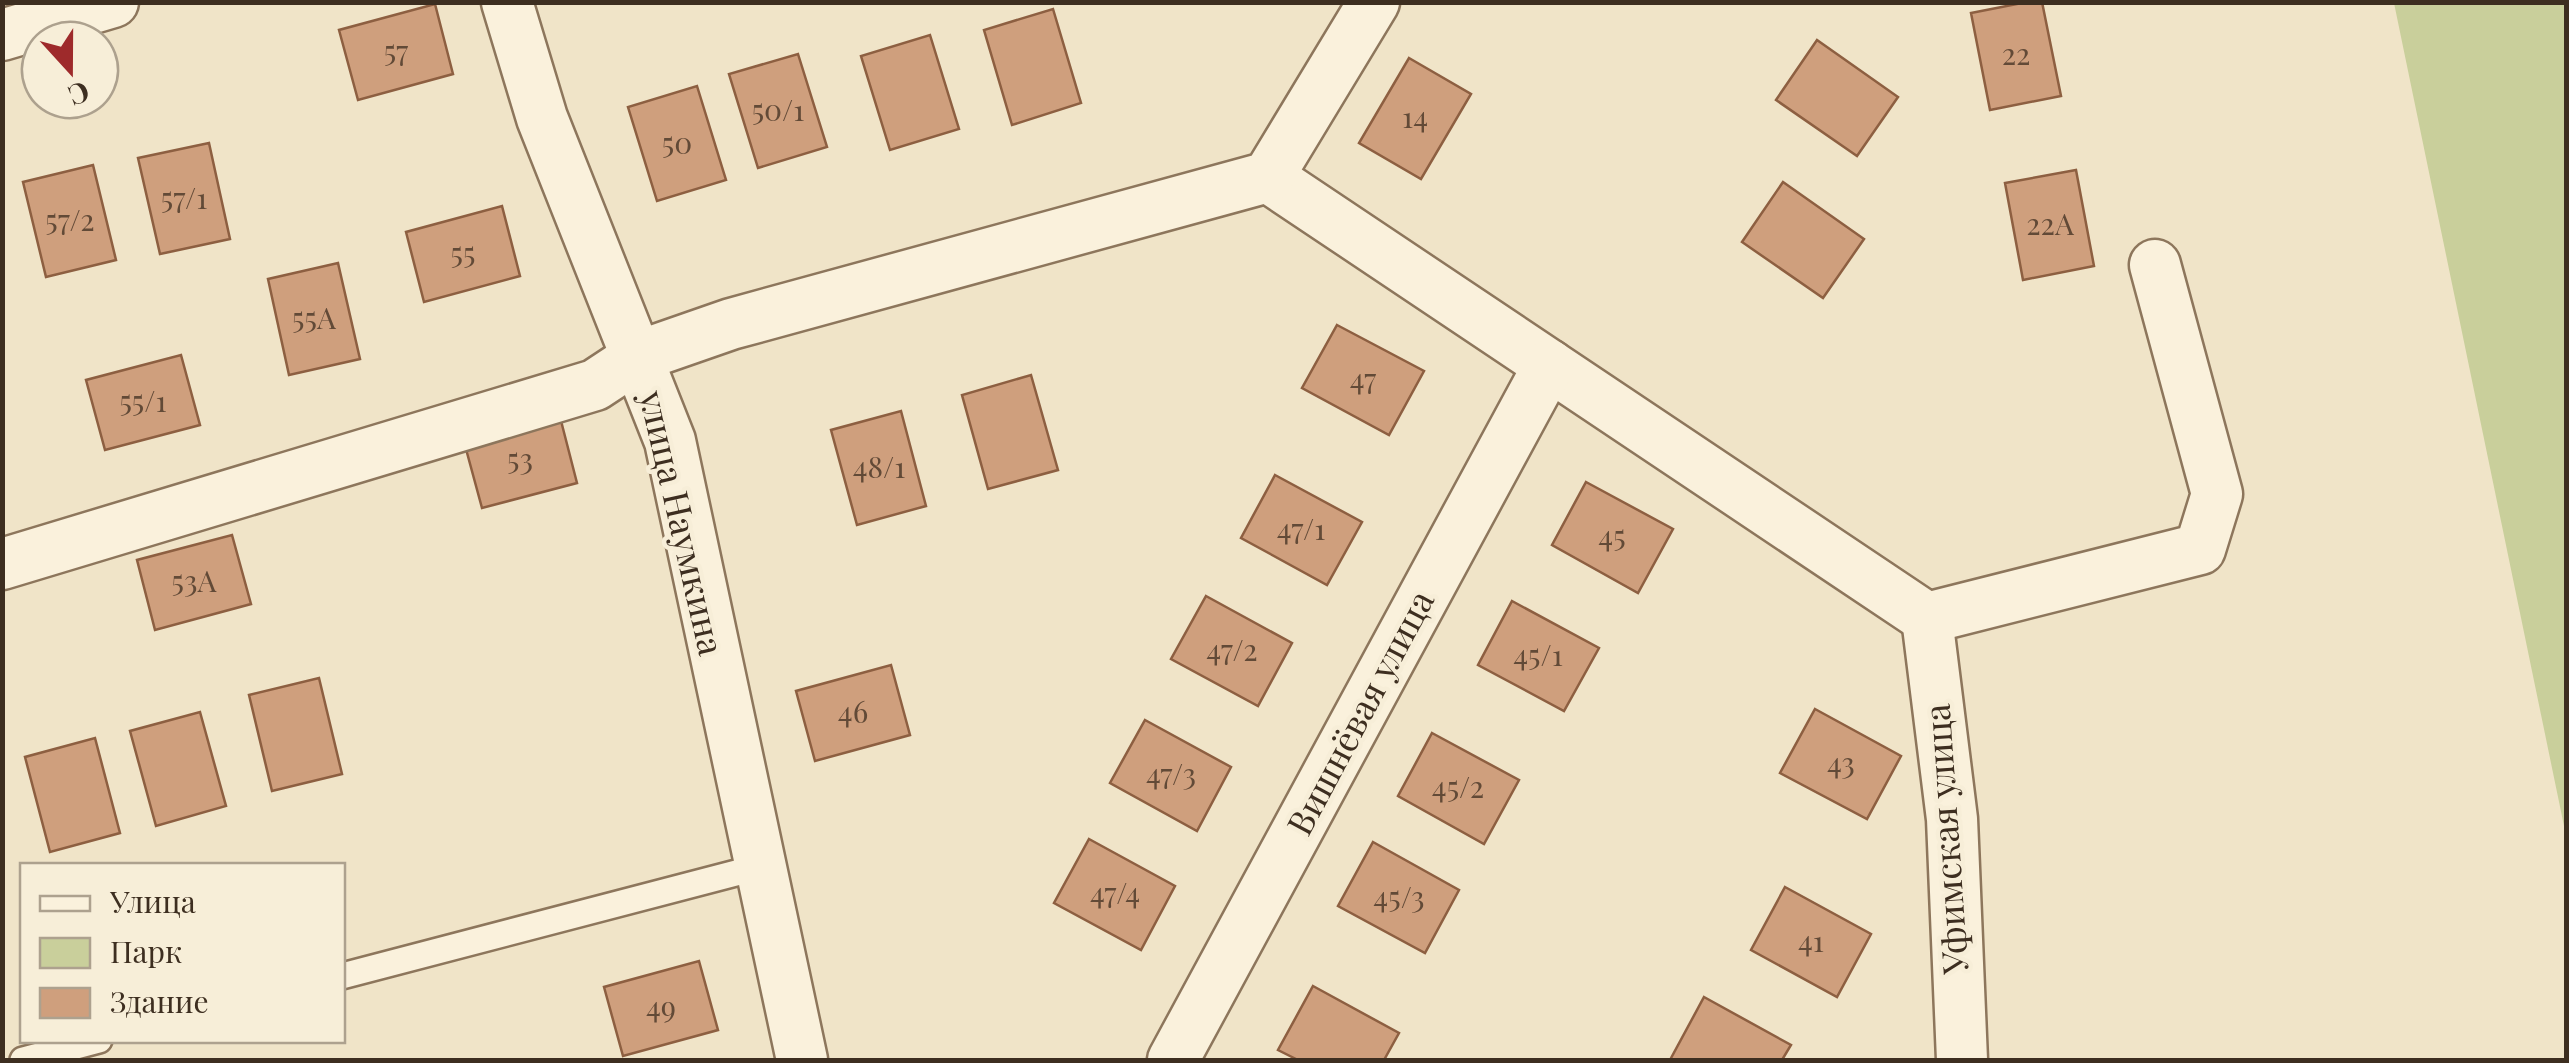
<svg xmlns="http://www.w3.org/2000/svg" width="2569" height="1063" viewBox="0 0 2569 1063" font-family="'Playfair Display',serif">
<rect width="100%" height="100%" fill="#f0e4c8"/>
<path fill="#c9cf9b" d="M 2394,3 L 2566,3 L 2566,838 L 2564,826 Z"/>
<g fill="#cf9f7d" stroke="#8d5f41" stroke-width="2.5">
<path d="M 2027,2 L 2042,2 L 2061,96 L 1990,110 L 1971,13 Z"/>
<path d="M 435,4 L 453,74 L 358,100 L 339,30 Z"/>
<path d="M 1053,9 L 1081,103 L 1012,125 L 984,30 Z"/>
<path d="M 930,35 L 959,129 L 890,150 L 861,56 Z"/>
<path d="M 1817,40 L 1898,97 L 1857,156 L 1776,100 Z"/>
<path d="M 798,54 L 827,147 L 758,168 L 729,74 Z"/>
<path d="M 1409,58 L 1471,94 L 1421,179 L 1359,143 Z"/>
<path d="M 697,86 L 726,180 L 657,201 L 628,107 Z"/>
<path d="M 209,143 L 230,239 L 160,254 L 138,158 Z"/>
<path d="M 93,165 L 116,260 L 46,277 L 23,182 Z"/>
<path d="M 2076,170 L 2094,266 L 2023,280 L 2005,183 Z"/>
<path d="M 1783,182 L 1864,239 L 1823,298 L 1742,242 Z"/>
<path d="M 502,206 L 520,276 L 424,302 L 406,232 Z"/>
<path d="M 338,263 L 360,359 L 289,375 L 268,279 Z"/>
<path d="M 1337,325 L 1424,371 L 1389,435 L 1302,388 Z"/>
<path d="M 181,355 L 200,425 L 105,450 L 86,380 Z"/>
<path d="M 1031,375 L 1058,470 L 988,489 L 962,395 Z"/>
<path d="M 901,411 L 926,506 L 857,525 L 831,430 Z"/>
<path d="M 559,413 L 577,483 L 482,508 L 463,438 Z"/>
<path d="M 1275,475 L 1362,522 L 1327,585 L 1241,538 Z"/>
<path d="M 1586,482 L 1673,529 L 1638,593 L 1552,545 Z"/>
<path d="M 232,535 L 251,604 L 155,630 L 137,560 Z"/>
<path d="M 1206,596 L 1292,643 L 1258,706 L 1171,659 Z"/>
<path d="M 1512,601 L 1599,648 L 1564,711 L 1478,665 Z"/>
<path d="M 891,665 L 910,735 L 815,761 L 796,691 Z"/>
<path d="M 319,678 L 342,774 L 272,791 L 249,695 Z"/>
<path d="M 1815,709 L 1901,756 L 1867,819 L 1780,773 Z"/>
<path d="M 200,712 L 226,806 L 156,826 L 130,731 Z"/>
<path d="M 1145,720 L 1231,767 L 1197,831 L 1110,783 Z"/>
<path d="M 1432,733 L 1519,780 L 1484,844 L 1398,796 Z"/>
<path d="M 95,738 L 120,833 L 50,852 L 25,757 Z"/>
<path d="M 1089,839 L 1175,886 L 1141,950 L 1054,903 Z"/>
<path d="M 1373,842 L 1459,890 L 1425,953 L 1338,906 Z"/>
<path d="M 1785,887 L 1871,934 L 1837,997 L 1751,950 Z"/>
<path d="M 699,961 L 718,1030 L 623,1056 L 604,987 Z"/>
<path d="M 1313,986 L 1399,1033 L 1384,1060 L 1298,1060 L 1278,1050 Z"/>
<path d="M 1704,997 L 1791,1045 L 1782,1060 L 1670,1060 Z"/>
</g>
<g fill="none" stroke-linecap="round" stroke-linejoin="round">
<g stroke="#8d765c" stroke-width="30">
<g id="service">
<path d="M 342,976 L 759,867"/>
<path d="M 23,1060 L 99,1040"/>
</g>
</g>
<g stroke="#8d765c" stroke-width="55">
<g id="minor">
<path d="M 507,2 L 542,118 L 670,441 L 802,1060"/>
<path d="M 2,35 L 113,2"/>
<path d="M 1268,177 L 1927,618 L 2200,549 L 2217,494 L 2155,265"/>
<path d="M 2,564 L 595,385 L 639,356 L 731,324 L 1268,177 L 1374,2"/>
<path d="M 1927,618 L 1952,819 L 1962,1060"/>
<path d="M 1173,1060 L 1549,365"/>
</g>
</g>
<use href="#service" stroke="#faf1dc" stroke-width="25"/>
<use href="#minor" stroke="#faf1dc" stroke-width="50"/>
</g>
<g text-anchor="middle" stroke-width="9" stroke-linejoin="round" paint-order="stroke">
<g font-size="30" fill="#624a37">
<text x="396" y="62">57</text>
<text x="2016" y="65">22</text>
<text x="778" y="121">50/1</text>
<text x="1415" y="128">14</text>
<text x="677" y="154">50</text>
<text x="184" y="209">57/1</text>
<text x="70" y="231">57/2</text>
<text x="2050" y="235">22А</text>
<text x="463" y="264">55</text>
<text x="314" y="329">55А</text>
<text x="1363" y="390">47</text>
<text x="143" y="412">55/1</text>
<text x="520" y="470">53</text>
<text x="879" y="478">48/1</text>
<text x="1301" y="540">47/1</text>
<text x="1612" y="547">45</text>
<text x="194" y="592">53А</text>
<text x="1232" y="661">47/2</text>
<text x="1538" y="666">45/1</text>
<text x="853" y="723">46</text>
<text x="1841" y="774">43</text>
<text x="1171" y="785">47/3</text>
<text x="1458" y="798">45/2</text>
<text x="1115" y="904">47/4</text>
<text x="1399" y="908">45/3</text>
<text x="1811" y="952">41</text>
<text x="661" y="1018">49</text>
</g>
<g font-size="35" fill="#3d2e20" stroke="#f7eed8">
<text transform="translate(681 523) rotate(77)" y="12">улица Наумкина</text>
<text transform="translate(1361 713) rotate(-62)" y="12">Вишнёвая улица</text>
<text transform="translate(1947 839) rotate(-94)" y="12">Уфимская улица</text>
</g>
</g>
<rect width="2569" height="1063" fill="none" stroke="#3d2e20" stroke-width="10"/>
<rect x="20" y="863" width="325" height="180" fill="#f7eed8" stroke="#ada18e" stroke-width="2.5"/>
<rect x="40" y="896" width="50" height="15" fill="#faf1dc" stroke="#ada18e" stroke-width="2.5"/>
<text x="110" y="913" font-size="30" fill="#3d2e20">Улица</text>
<rect x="40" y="938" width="50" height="30" fill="#c9cf9b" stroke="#ada18e" stroke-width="2.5"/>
<text x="110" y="963" font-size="30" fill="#3d2e20">Парк</text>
<rect x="40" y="988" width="50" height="30" fill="#cf9f7d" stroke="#ada18e" stroke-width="2.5"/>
<text x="110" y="1013" font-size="30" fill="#3d2e20">Здание</text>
<g transform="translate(70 70) rotate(159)"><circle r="48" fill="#f7eed8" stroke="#ada18e" stroke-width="2.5"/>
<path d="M0-8L18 38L0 25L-18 38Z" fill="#9e2a2b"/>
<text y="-15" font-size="28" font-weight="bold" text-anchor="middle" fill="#3d2e20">С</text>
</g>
</svg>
